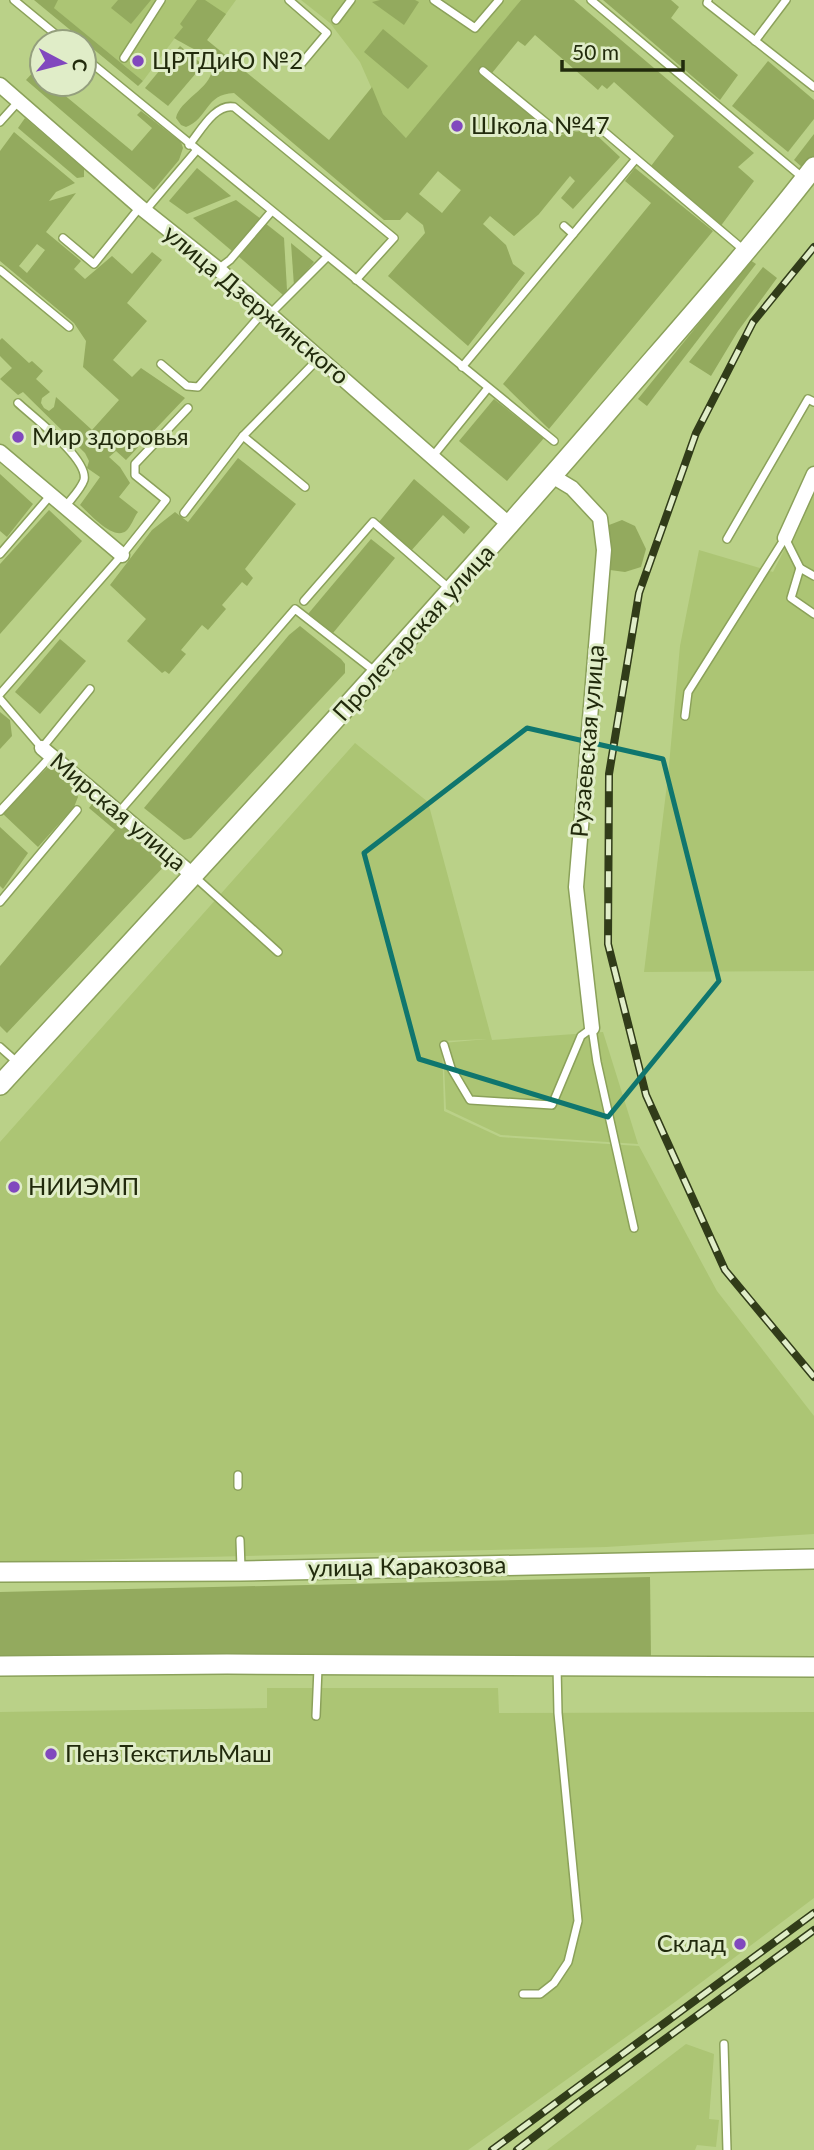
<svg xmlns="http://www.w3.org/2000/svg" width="814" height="2150" viewBox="0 0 814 2150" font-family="Lato,sans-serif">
<rect width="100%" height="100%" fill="#bad188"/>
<g fill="#acc574">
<path d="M 44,0 L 236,0 L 207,40 L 183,27 L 143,81 Z"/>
<path d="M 301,0 L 521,0 L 458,76 L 539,214 L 514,236 L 438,171 L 383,114 L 360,62 L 330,23 Z"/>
<path d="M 814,491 L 814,971 L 644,972 L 668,776 L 680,646 L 699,550 L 773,572 Z"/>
<path d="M 355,743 L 428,802 L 492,1040 L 603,1032 L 638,1144 L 501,1135 L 446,1109 L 443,1043 L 487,1039 L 442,1041 L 444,1111 L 500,1137 L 639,1146 L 717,1291 L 814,1416 L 814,1534 L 606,1547 L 0,1562 L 0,1142 Z"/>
<path d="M 267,1688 L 498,1688 L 499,1713 L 814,1712 L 814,1898 L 675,2002 L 468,2150 L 0,2150 L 0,1712 L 267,1708 Z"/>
<path d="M 686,2044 L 714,2054 L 709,2119 L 719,2120 L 716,2147 L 697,2145 L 695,2150 L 547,2150 Z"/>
</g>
<g fill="#93aa5e" fill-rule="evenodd">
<path d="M 34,0 L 58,0 L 54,8 L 143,81 L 138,86 Z"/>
<path d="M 118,0 L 151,0 L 131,24 L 111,8 Z"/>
<path d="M 197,0 L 205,0 L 226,14 L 207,40 L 329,140 L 372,87 L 383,114 L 406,138 L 521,0 L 574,0 L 754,153 L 738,167 L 754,181 L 720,227 L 651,166 L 674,136 L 614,82 L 607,89 L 602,85 L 598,90 L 535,35 L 525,46 L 518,41 L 488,78 L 555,136 L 590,129 L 620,157 L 573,209 L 561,198 L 575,181 L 570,176 L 539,214 L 514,236 L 490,216 L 483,224 L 506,245 L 513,264 L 525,273 L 468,346 L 388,276 L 425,233 L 423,225 L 407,212 L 400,220 L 384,220 L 234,93 C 205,94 208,119 186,127 L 181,125 L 176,118 C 180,96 230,81 204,56 C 196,49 183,44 174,38 L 183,27 L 180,24 ZM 438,171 L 461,190 L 442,213 L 419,194 Z"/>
<path d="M 380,0 L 415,0 L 419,2 L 404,25 L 372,2 Z"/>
<path d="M 603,0 L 671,0 L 679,7 L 671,18 L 738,75 L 720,100 Z"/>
<path d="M 383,29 L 428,66 L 408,89 L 364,52 Z"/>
<path d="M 180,46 L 203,65 L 168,106 L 145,88 Z"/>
<path d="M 768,61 L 814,100 L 814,119 L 788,152 L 732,106 Z"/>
<path d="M 35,70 L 42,76 L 42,84 L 51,84 L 132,151 L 152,128 L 137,115 L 141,111 L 181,142 L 183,148 L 179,160 L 154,190 L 26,80 Z"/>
<path d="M 25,118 L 84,169 L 84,177 L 77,178 L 18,128 Z"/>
<path d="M 14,132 L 75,183 L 56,192 L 49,201 L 76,193 L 46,232 L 81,261 L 74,269 L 85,279 L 112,256 L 132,274 L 152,252 L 162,260 L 127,303 L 147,321 L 113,360 L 132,377 L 141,368 L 185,398 L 126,460 L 116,451 L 109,457 L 120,467 L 130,483 L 119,497 L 138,512 C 134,517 131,527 126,531 C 113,541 89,513 80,505 L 100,477 L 87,468 L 89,461 L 85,453 L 23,392 L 18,395 L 0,379 L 12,368 L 0,356 L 0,340 L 2,338 L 29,363 L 32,361 L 43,371 L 36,379 L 50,392 L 42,398 L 41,403 L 44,408 L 49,411 L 54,407 L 56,397 L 92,430 L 119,400 L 83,367 L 86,341 L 74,323 L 0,261 L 0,151 ZM 37,244 L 45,250 L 27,273 L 19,266 Z"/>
<path d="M 814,134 L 814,156 L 804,169 L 794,160 Z"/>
<path d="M 197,168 L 231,196 L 187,214 L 169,201 Z"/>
<path d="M 635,168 L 713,231 L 549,429 L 503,384 L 651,203 L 625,181 Z"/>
<path d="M 236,200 L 261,219 L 232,251 L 193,218 Z"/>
<path d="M 265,223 L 284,238 L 287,290 L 283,295 L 237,255 Z"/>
<path d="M 291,243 L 314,262 L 294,286 Z"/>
<path d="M 750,260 L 756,264 L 647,406 L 638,399 Z"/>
<path d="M 763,267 L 777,278 L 738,331 L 711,376 L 689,362 Z"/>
<path d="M 494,399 L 544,438 L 507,481 L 459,441 Z"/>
<path d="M 238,458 L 296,504 L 245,569 L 253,578 L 247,586 L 242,582 L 222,605 L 226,609 L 208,630 L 202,625 L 181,650 L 186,654 L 169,674 L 165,671 L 162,673 L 127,641 L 146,619 L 110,585 L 152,530 L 175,512 L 188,522 Z"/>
<path d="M 0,474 L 33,504 L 7,537 L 0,531 Z"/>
<path d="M 414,479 L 470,527 L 464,534 L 443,515 L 410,552 L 379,522 Z"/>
<path d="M 49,510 L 82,541 L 0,634 L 0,564 Z"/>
<path d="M 622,520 L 635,526 L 646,549 L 641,567 L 625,572 L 610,570 L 600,544 L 604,527 Z"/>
<path d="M 371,539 L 395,558 L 333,633 L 308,614 Z"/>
<path d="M 300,626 L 341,659 L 345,664 L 345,673 L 191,838 L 184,840 L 144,808 L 289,635 Z"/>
<path d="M 60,639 L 86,661 L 40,714 L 15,692 Z"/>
<path d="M 0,712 L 10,720 L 12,736 L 0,749 Z"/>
<path d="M 47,768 C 60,769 75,784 78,797 L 74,807 L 38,847 L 2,813 Z"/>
<path d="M 94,801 L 170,860 L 7,1033 L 0,1026 L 0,966 L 115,830 L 89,808 Z"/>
<path d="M 0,827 L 28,853 L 3,889 L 0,886 Z"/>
<path d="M 650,1577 L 651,1658 L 0,1661 L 0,1592 Z"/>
</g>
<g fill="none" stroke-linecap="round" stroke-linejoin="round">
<g stroke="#8ba15a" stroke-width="10">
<g id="service">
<path d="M 14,0 L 65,42"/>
<path d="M 289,0 L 327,33 L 301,64"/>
<path d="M 434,0 L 475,28 L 499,0"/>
<path d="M 591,0 L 802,177"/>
<path d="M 708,0 L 707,3 L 814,87"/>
<path d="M 336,20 L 351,0"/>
<path d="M 755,41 L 786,0"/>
<path d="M 84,57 L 554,441"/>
<path d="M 124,58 L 161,0"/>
<path d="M 483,71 L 555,130 L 594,123 L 745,251"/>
<path d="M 0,122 L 18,102"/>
<path d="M 189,145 C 200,132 215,103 234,107 L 394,238 L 356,280"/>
<path d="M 145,211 L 196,151"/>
<path d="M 564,226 L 573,234"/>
<path d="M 63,238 L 94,264 L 140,207"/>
<path d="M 218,269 L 230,260 L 271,212"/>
<path d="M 0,270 L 69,327"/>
<path d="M 270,314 L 327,257"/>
<path d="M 161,364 L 187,386 L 198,387 L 265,310"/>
<path d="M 462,367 L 635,160"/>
<path d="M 18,403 C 33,417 89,459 84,480 C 81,489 71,499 65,507"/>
<path d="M 433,456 L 488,388"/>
<path d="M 305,487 L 243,436 L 319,358"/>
<path d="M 184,513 L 243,436"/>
<path d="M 785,538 L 800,568 L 814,576"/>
<path d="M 727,539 L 808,399 L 814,402"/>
<path d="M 0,554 L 50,496"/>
<path d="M 800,568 L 791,598 L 814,614"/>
<path d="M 304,601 L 373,522 L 451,590"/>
<path d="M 0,694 L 122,555 L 166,500 L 135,475 L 135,464 L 188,408"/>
<path d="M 0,699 L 42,748 L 90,689"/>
<path d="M 685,716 L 688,692 L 785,538"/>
<path d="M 0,811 L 51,756"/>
<path d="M 119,812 L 295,609 L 377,673"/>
<path d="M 195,877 L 278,952"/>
<path d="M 0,902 L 77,810"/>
<path d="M 444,1045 L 451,1068 L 470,1100 L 552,1105 L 581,1036 L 592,1028 L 597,1062 L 634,1228"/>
<path d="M 0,1047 L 19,1064"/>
<path d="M 238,1475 L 238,1486"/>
<path d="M 240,1540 L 241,1568"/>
<path d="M 316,1716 L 318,1668"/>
<path d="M 523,1994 L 540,1994 L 554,1983 L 568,1962 L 578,1921 L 558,1713 L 557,1666"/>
<path d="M 724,2044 L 727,2150"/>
</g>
</g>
<g stroke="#8ba15a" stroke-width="17">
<g id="minor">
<path d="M 0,85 L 140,207 L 218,269 L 511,526"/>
<path d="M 0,452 L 122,555"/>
<path d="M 552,476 L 572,488 L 600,518 L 604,550 L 576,887 L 592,1028"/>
<path d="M 785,538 L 814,474"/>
<path d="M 42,748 L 194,876"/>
</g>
</g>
<g stroke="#8ba15a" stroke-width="22">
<g id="secondary">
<path d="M 0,1085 C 202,866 404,647 599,422 C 672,337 746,255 814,167"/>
<path d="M 0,1572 L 241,1571 L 814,1559"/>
<path d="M 0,1666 L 227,1664 L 814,1667"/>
</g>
</g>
<use href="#service" stroke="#fff" stroke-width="7"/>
<use href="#minor" stroke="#fff" stroke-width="14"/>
<use href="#secondary" stroke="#fff" stroke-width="19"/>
<g stroke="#313c19" stroke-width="8">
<g id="rail">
<path d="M 814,247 L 753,322 L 696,433 L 639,593 L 609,774 L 608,944 L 646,1095 L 725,1270 L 814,1377"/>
<path d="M 492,2150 L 814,1913"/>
<path d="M 517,2150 L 579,2102 L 814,1930"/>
</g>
</g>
<use href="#rail" stroke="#e0edc8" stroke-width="5" stroke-dasharray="16" stroke-linecap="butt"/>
</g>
<path fill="none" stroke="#0f766e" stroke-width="5" stroke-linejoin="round" d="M 527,728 L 663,759 L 719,981 L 608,1117 L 419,1059 L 364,853 Z"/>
<g fill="#8148be" stroke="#e0edc8" stroke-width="2.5">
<circle cx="138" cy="61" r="7"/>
<circle cx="457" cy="126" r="7"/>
<circle cx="18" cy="437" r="7"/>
<circle cx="14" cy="1187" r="7"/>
<circle cx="51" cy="1754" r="7"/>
<circle cx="740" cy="1944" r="7"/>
</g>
<g text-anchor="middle" stroke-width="6" stroke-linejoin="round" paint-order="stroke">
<g font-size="24" fill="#212a0c" stroke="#e0edc8" text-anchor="start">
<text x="152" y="69">ЦРТДиЮ №2</text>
<text x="471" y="134">Школа №47</text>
<text x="32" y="445">Мир здоровья</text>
<text x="28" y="1195">НИИЭМП</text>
<text x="65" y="1762">ПензТекстильМаш</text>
<text x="726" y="1952" text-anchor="end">Склад</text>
</g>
<g font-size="24" fill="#212a0c" stroke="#e0edc8">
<text transform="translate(256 305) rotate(40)" y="8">улица Дзержинского</text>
<text transform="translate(414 633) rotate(-48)" y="8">Пролетарская улица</text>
<text transform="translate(588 741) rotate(-85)" y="8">Рузаевская улица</text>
<text transform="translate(118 812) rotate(40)" y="8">Мирская улица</text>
<text transform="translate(407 1567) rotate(-1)" y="8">улица Каракозова</text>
</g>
</g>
<g transform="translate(63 63) rotate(97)"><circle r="33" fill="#e0edc8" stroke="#949f7d" stroke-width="2"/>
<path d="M0-5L12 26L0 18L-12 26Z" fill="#8148be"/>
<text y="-10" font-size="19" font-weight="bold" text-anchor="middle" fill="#212a0c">С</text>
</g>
<path d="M562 60v10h121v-10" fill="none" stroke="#212a0c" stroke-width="3.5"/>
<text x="572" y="60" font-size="21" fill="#212a0c" stroke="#e0edc8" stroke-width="5" paint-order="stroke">50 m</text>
</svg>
